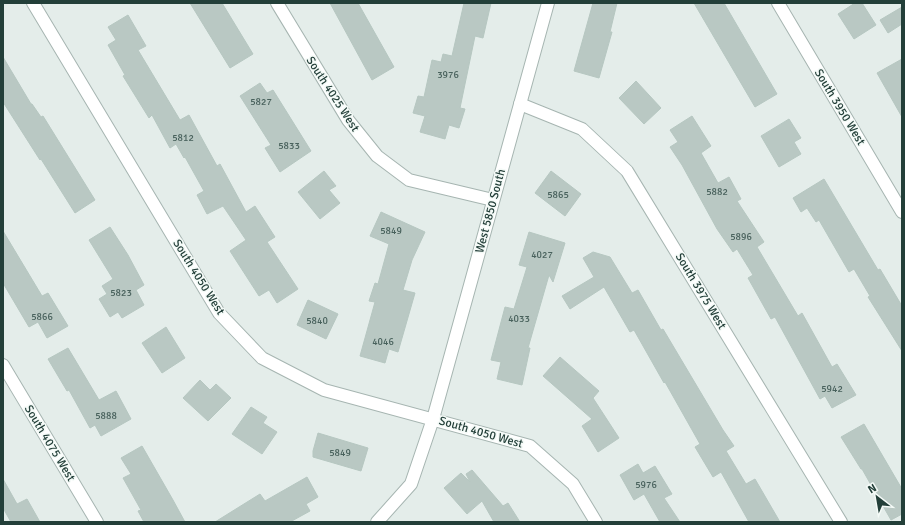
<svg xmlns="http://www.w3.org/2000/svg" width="905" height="525" viewBox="0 0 905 525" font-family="Signika,sans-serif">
<rect width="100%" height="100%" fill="#e4edea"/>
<g fill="#b9c8c3" stroke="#b6c7c1">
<path d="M 190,3 L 222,3 L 253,54 L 230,68 Z"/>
<path d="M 330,3 L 358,3 L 394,67 L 372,80 Z"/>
<path d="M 464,3 L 491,3 L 483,38 L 475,36 L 460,108 L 465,109 L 459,128 L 449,125 L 445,139 L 420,132 L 425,116 L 413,113 L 418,96 L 424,97 L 432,60 L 441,62 L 443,54 L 452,56 Z"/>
<path d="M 593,3 L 617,3 L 610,32 L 612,32 L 599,78 L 574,71 Z"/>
<path d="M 694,3 L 724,3 L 777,94 L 755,107 Z"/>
<path d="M 855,3 L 862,3 L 876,25 L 854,39 L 838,14 Z"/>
<path d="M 902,7 L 902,24 L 888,33 L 880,20 Z"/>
<path d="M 128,15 L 146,46 L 138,50 L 180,120 L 189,115 L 217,166 L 220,164 L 246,212 L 255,206 L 275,237 L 267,242 L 298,289 L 277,303 L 269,290 L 259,296 L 230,251 L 246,240 L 223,206 L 207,214 L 197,195 L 204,191 L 185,157 L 184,158 L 176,144 L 170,148 L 152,115 L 149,118 L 123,76 L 125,75 L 108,45 L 116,40 L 108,27 Z"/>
<path d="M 3,57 L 31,104 L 32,104 L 41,117 L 43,116 L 95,200 L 75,213 L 41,159 L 40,160 L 3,102 Z"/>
<path d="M 902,59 L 902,117 L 877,73 Z"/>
<path d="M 636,81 L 661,108 L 644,124 L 619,98 Z"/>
<path d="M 260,83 L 267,93 L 273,90 L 311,151 L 280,172 L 265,148 L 271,145 L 240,96 Z"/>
<path d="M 692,116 L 711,146 L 701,153 L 718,183 L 729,177 L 741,199 L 737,201 L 764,242 L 757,247 L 798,316 L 802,313 L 832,367 L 837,364 L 856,395 L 832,408 L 825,396 L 820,399 L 775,317 L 771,319 L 748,278 L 753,275 L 737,249 L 733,252 L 717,229 L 682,165 L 670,147 L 678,142 L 670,130 Z"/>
<path d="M 789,119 L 801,138 L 794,142 L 801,154 L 779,167 L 761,136 Z"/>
<path d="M 324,171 L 336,186 L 329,190 L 340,203 L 320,219 L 298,192 Z"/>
<path d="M 551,171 L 581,194 L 565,216 L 535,193 Z"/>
<path d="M 824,179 L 878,270 L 880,269 L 902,306 L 902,351 L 868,297 L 870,296 L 854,269 L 849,272 L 819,220 L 816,222 L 807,208 L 801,212 L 793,198 Z"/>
<path d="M 381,212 L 425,232 L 412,260 L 403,290 L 415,293 L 398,352 L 389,349 L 385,363 L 360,356 L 375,302 L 369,301 L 375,283 L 378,284 L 389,244 L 370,236 Z"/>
<path d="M 110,227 L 128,255 L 144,285 L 136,290 L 144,305 L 122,318 L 118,312 L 110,317 L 99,299 L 107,294 L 102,286 L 113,279 L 89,240 Z"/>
<path d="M 3,231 L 42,296 L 48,293 L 68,326 L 47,338 L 38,322 L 29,327 L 3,283 Z"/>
<path d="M 529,232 L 565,243 L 553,282 L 549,275 L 528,348 L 530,348 L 522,385 L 497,379 L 501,362 L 491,360 L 505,307 L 514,309 L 527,267 L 519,265 Z"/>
<path d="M 593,252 L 610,257 L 632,293 L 638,290 L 661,330 L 663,329 L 723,430 L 734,446 L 726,451 L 746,484 L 755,479 L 780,522 L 749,522 L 721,472 L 713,477 L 695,447 L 700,444 L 665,382 L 664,383 L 634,330 L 630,332 L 604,287 L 570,309 L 562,296 L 594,277 L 583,258 Z"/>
<path d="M 308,300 L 338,314 L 326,339 L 297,325 Z"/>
<path d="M 166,327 L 185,358 L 162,373 L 142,343 Z"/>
<path d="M 68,348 L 99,400 L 116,391 L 131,419 L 101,436 L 95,425 L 90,428 L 69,390 L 67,391 L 48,359 Z"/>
<path d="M 560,357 L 599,391 L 593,398 L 619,438 L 598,452 L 582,426 L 592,419 L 543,376 Z"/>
<path d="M 200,380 L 210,390 L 216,384 L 231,398 L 208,421 L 183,398 Z"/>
<path d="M 251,407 L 267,417 L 263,423 L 277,432 L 262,454 L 232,434 Z"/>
<path d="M 864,424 L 902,489 L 902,514 L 891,520 L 862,469 L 861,469 L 841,437 Z"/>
<path d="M 318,433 L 368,448 L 361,471 L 313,457 L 313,451 Z"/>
<path d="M 142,446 L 173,500 L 185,522 L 144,522 L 138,511 L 141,510 L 123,478 L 131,474 L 121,458 Z"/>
<path d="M 638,464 L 643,473 L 655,466 L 672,494 L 664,498 L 680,522 L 660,522 L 644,494 L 634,500 L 620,475 Z"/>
<path d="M 472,470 L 503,506 L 508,503 L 520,522 L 494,522 L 482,501 L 467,514 L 444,488 L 461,473 L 470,482 L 466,474 Z"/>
<path d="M 307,477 L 318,497 L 306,504 L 310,511 L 290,522 L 215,522 L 260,494 L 265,501 Z"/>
<path d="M 3,479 L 17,504 L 27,499 L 40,522 L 11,522 L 3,508 Z"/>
</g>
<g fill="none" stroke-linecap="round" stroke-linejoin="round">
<g stroke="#a6b5b1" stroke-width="14">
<g id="minor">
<path d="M 33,3 L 219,313 L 262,358 L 324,390 L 530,446 L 573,484 L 596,522"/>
<path d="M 277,3 L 348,120 L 377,156 L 409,180 L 493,200"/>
<path d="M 778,3 L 902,212"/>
<path d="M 520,104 L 582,129 L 627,171 L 841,522"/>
<path d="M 3,365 L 97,522"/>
<path d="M 377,522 L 411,484 L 433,419 L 548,3"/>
</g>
</g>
<use href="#minor" stroke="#fff" stroke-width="12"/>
</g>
<g text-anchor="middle" stroke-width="3" stroke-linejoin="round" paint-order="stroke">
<g font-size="10" fill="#48615c">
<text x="448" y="78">3976</text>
<text x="261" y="105">5827</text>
<text x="183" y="141">5812</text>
<text x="289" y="149">5833</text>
<text x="717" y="195">5882</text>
<text x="558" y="198">5865</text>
<text x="391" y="234">5849</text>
<text x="741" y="240">5896</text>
<text x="542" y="258">4027</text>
<text x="121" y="296">5823</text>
<text x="42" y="320">5866</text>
<text x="519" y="322">4033</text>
<text x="317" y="324">5840</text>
<text x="383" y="345">4046</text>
<text x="832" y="392">5942</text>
<text x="106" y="419">5888</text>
<text x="340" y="456">5849</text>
<text x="646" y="488">5976</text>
</g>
<g font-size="12" fill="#233f39" stroke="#f4faf7">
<text transform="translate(333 94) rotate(57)" y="4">South 4025 West</text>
<text transform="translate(840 107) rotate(59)" y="4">South 3950 West</text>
<text transform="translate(490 211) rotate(-75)" y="4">West 5850 South</text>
<text transform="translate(199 277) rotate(58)" y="4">South 4050 West</text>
<text transform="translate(701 291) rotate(59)" y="4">South 3975 West</text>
<text transform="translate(481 432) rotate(16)" y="4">South 4050 West</text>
<text transform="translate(50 443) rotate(59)" y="4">South 4075 West</text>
</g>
</g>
<rect width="905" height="525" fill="none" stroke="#233f39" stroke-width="8"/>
<g transform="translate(877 497) rotate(329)" stroke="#f4faf7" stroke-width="3" paint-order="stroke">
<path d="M0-3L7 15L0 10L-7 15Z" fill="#233f39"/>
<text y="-6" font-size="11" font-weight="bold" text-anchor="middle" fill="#233f39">N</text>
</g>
</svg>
